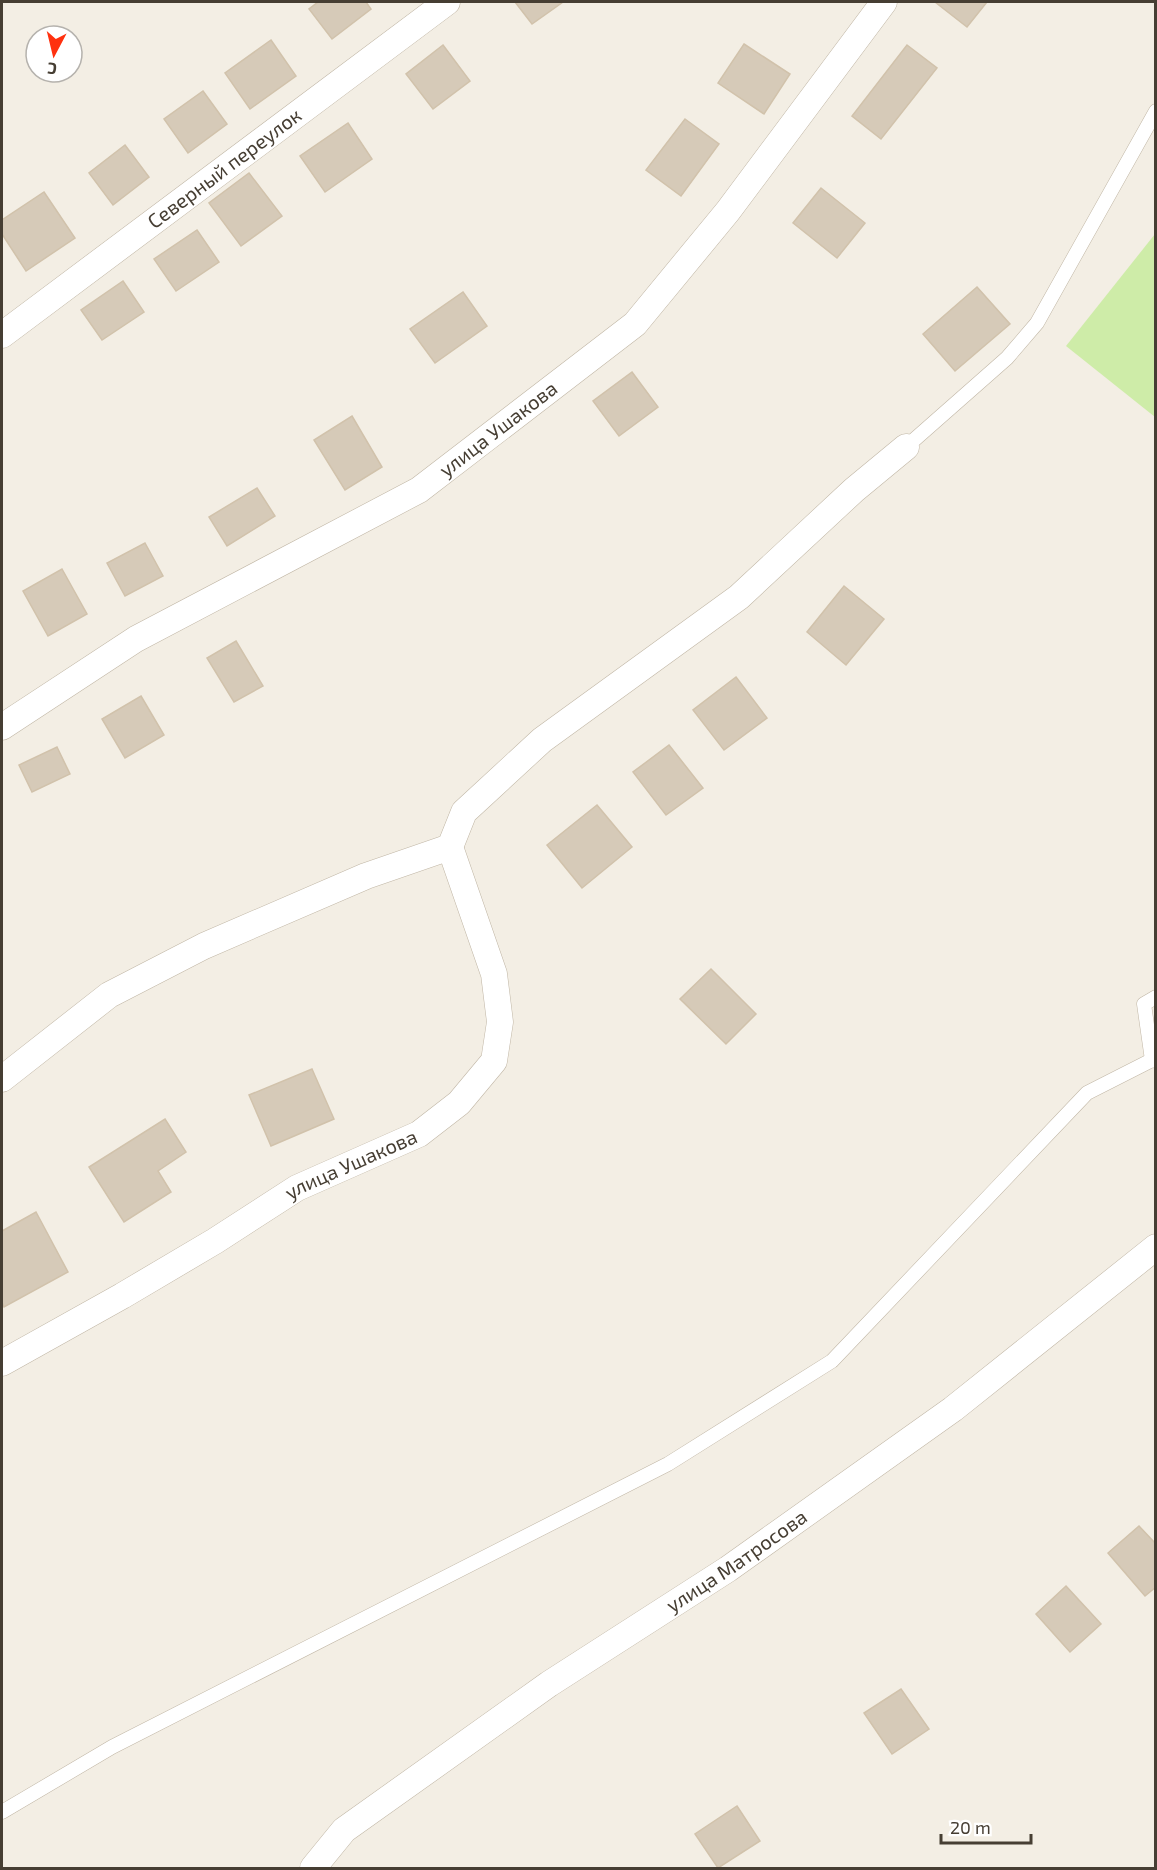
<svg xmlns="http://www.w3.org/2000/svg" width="1157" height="1870" viewBox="0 0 1157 1870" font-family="'Exo 2',sans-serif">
<rect width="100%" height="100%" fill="#f3eee4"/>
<path fill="#ceeca8" d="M 1155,234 L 1155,417 L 1066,346 Z"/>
<g fill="#d6cab8" stroke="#d1c2ab" stroke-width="1.5">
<path d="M 318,2 L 366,2 L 371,9 L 332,39 L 309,9 Z"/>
<path d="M 515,2 L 563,2 L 532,24 Z"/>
<path d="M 935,2 L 987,2 L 967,27 Z"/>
<path d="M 271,40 L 296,76 L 250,109 L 225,73 Z"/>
<path d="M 744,44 L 790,74 L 764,114 L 718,83 Z"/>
<path d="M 443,45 L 470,81 L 433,109 L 406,74 Z"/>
<path d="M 907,45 L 937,68 L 881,139 L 852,116 Z"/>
<path d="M 203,91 L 227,124 L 188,153 L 164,119 Z"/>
<path d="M 685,119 L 719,144 L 681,196 L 646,170 Z"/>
<path d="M 348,123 L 372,159 L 325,192 L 300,156 Z"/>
<path d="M 125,145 L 149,177 L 113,205 L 89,173 Z"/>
<path d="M 249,173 L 282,216 L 241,246 L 209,203 Z"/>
<path d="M 821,188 L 865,223 L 837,258 L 793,223 Z"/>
<path d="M 44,192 L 75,238 L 26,271 L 2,234 L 2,220 Z"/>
<path d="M 197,230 L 219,262 L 176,291 L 154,259 Z"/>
<path d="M 123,281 L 144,312 L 102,340 L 81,310 Z"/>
<path d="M 977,287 L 1010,324 L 955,371 L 923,334 Z"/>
<path d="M 463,292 L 487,326 L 435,363 L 410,329 Z"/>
<path d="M 632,372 L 658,407 L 619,436 L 593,401 Z"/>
<path d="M 352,416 L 382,467 L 345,490 L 314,440 Z"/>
<path d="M 257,488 L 275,516 L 227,546 L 209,517 Z"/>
<path d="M 145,543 L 163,576 L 125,596 L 107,563 Z"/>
<path d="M 62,569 L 87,614 L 48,636 L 23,591 Z"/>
<path d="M 844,586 L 884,619 L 846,665 L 807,632 Z"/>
<path d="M 236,641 L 263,686 L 234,702 L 207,658 Z"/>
<path d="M 736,677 L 767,718 L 724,750 L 693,710 Z"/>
<path d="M 141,696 L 164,735 L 125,758 L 102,719 Z"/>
<path d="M 669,745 L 703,788 L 666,815 L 633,772 Z"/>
<path d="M 57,747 L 70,774 L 32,792 L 19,765 Z"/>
<path d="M 597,805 L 632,847 L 582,888 L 547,845 Z"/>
<path d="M 711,969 L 756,1014 L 726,1044 L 680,999 Z"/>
<path d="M 312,1069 L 334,1119 L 271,1146 L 249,1095 Z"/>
<path d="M 165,1119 L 186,1152 L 158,1171 L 171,1192 L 124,1222 L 89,1167 Z"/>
<path d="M 36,1212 L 68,1272 L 4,1307 L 2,1302 L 2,1231 Z"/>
<path d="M 1139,1526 L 1156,1544 L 1156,1587 L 1145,1596 L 1108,1553 Z"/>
<path d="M 1066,1586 L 1101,1624 L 1070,1652 L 1036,1614 Z"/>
<path d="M 901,1689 L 929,1729 L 892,1754 L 864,1713 Z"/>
<path d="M 737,1806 L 760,1841 L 718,1868 L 695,1834 Z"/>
</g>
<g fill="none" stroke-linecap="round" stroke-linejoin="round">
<g stroke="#c0b6a5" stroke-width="15">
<g id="service">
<path d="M 906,447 L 1007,358 L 1037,323 L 1156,111"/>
<path d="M 1156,997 L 1144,1004 L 1152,1060 L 1156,1061"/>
<path d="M 2,1812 L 112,1747 L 668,1464 L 832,1361 L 1087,1093 L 1152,1060"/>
</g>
</g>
<g stroke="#c0b6a5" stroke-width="27">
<g id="minor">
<path id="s1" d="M 2,335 L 447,2"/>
<path id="s2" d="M 2,727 L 136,639 L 419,490 L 635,324 L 728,211 L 884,2"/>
<path d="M 2,1079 L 109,995 L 204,946 L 366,876 L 450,847 L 464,812 L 542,740 L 739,597 L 854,490 L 906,447"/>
<path id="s3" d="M 2,1363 L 122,1296 L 215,1241 L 297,1188 L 419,1134 L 459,1103 L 494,1061 L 500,1022 L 494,974 L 450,847"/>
<path id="s4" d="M 313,1868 L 344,1830 L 549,1684 L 728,1569 L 953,1409 L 1156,1247"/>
</g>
</g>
<use href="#service" stroke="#fff" stroke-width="14"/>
<use href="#minor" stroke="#fff" stroke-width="26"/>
</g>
<g text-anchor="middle" stroke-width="5" stroke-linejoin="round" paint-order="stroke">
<g font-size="20" fill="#463e33" stroke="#fff">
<text dy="7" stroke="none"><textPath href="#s1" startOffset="278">Северный переулок</textPath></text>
<text dy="7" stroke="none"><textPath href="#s2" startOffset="580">улица Ушакова</textPath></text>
<text dy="7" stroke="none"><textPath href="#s3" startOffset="402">улица Ушакова</textPath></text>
<text dy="7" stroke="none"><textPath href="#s4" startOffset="525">улица Матросова</textPath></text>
</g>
</g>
<rect width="1157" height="1870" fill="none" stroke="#463e33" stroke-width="6"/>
<g transform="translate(54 54) rotate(187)"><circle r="28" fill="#ffffff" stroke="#b5b2ad" stroke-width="1.5"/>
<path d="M0-4.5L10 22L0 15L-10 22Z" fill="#ff310f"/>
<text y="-9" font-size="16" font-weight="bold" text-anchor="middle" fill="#463e33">С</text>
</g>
<path d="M941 1834v9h90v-9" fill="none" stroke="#463e33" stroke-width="3"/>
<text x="950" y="1834" font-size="18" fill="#463e33" stroke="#ffffff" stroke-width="4.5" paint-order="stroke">20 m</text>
</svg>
